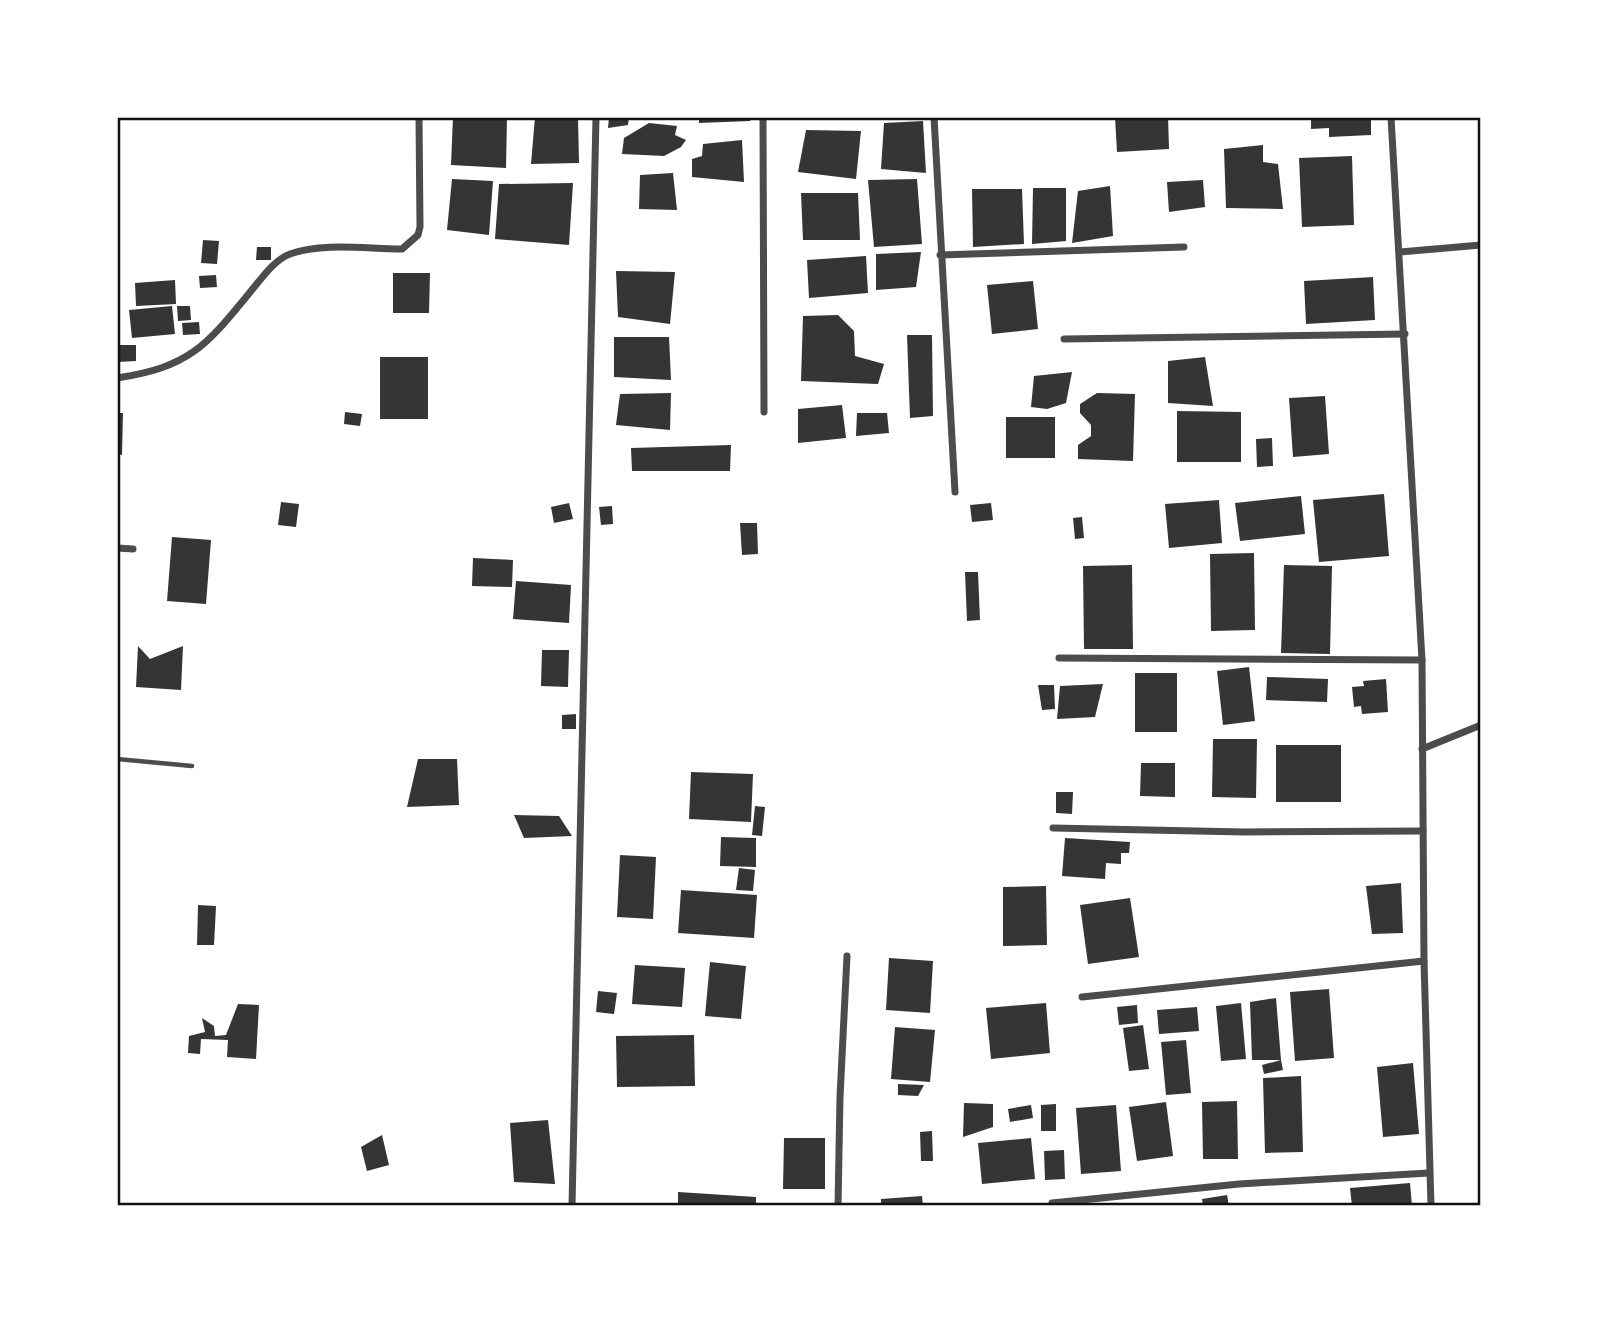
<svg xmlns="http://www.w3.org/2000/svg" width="1598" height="1323" viewBox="0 0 1598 1323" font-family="Jost,sans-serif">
<rect width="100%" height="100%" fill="#fff"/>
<g fill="#353535">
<path d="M 453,117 L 507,117 L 506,168 L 451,165 Z"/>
<path d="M 535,117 L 578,117 L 579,163 L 531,164 Z"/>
<path d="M 609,117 L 629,117 L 628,125 L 608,128 Z"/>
<path d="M 699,117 L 751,117 L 750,121 L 699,123 Z"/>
<path d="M 1115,117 L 1168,117 L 1169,149 L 1117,152 Z"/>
<path d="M 1311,117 L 1371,117 L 1371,135 L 1329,137 L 1329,128 L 1311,129 Z"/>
<path d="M 923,121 L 926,173 L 881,169 L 884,123 Z"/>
<path d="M 649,123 L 677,126 L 675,135 L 686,140 L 681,147 L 664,156 L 622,154 L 624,138 Z"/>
<path d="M 806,130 L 861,131 L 856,179 L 798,172 Z"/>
<path d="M 742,140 L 744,182 L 692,177 L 692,159 L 702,156 L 703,144 Z"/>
<path d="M 1263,145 L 1263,162 L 1278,164 L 1283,209 L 1226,208 L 1224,149 Z"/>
<path d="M 1352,156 L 1354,225 L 1302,227 L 1299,158 Z"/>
<path d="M 673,173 L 677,210 L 639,209 L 640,175 Z"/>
<path d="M 452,179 L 493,181 L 489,235 L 447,230 Z"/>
<path d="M 917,179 L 922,244 L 874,247 L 868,180 Z"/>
<path d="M 1203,180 L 1205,207 L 1169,212 L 1167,182 Z"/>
<path d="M 573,183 L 569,245 L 495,239 L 499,184 Z"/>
<path d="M 1110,186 L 1113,236 L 1072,243 L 1078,191 Z"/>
<path d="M 1033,188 L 1066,188 L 1066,241 L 1032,244 Z"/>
<path d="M 972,189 L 1022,189 L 1024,244 L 973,247 Z"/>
<path d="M 801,193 L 858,193 L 860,240 L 803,240 Z"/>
<path d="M 203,240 L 219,241 L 217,264 L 201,263 Z"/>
<path d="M 257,247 L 271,247 L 271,260 L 256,260 Z"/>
<path d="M 921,252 L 916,287 L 876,290 L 876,254 Z"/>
<path d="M 866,256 L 868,293 L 809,298 L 807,260 Z"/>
<path d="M 616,271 L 675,272 L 670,324 L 618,317 Z"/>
<path d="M 393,273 L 430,273 L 429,313 L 393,313 Z"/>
<path d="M 216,275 L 217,287 L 200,288 L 199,276 Z"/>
<path d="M 1373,277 L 1375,320 L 1306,324 L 1304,281 Z"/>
<path d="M 175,280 L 176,304 L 136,306 L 135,283 Z"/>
<path d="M 1033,281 L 1038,329 L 992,334 L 987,285 Z"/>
<path d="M 172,306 L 175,334 L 132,338 L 129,310 Z"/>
<path d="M 177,306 L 190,306 L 191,320 L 178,321 Z"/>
<path d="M 838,315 L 854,331 L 855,356 L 884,364 L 878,384 L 801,381 L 803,316 Z"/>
<path d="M 199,322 L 200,334 L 183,335 L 182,323 Z"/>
<path d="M 907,335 L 932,335 L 933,416 L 910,418 Z"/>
<path d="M 614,337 L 669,337 L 671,380 L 614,377 Z"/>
<path d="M 117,345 L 136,345 L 136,361 L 117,362 Z"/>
<rect x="380" y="357" width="48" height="62"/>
<path d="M 1205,357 L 1213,406 L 1168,403 L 1168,361 Z"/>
<path d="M 1072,372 L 1066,403 L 1047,409 L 1031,407 L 1034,376 Z"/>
<path d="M 671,393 L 670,430 L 616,425 L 620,394 Z"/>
<path d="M 1097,393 L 1135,394 L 1133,461 L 1078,459 L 1078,445 L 1091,436 L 1091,425 L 1080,413 L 1080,404 Z"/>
<path d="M 1325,396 L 1329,454 L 1293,457 L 1289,398 Z"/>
<path d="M 842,405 L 846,438 L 798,443 L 798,409 Z"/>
<path d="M 1177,411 L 1241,412 L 1241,462 L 1177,462 Z"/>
<path d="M 345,412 L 362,414 L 360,426 L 344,424 Z"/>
<path d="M 117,413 L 123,413 L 122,455 L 117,454 Z"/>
<path d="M 857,413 L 887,413 L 889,433 L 856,436 Z"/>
<rect x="1006" y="417" width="49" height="41"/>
<path d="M 1272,438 L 1273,466 L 1257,467 L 1256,439 Z"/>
<path d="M 731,445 L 730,471 L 632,471 L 631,448 Z"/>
<path d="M 1384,494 L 1389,556 L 1319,562 L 1313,500 Z"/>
<path d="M 1301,496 L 1305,534 L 1240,541 L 1235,503 Z"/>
<path d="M 1219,500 L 1222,543 L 1169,548 L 1165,504 Z"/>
<path d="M 281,502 L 299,504 L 296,527 L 278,525 Z"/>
<path d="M 569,503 L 573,519 L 554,523 L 551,507 Z"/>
<path d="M 991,503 L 993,520 L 972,522 L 970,505 Z"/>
<path d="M 612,506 L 613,524 L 601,525 L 599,507 Z"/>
<path d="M 1082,517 L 1084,538 L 1075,539 L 1073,518 Z"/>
<path d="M 740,523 L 757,523 L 758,554 L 742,555 Z"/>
<path d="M 172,537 L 211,540 L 206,604 L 167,601 Z"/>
<path d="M 1254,553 L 1255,630 L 1211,631 L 1210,554 Z"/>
<path d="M 473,558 L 513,560 L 512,587 L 472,586 Z"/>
<path d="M 1132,565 L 1133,649 L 1084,649 L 1083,566 Z"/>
<path d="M 1284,565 L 1332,566 L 1330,654 L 1281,653 Z"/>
<path d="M 965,572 L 978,572 L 980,620 L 967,621 Z"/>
<path d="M 516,581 L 571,585 L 569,623 L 513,619 Z"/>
<path d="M 138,646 L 150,659 L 183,646 L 181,690 L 136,687 Z"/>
<path d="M 542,650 L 569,650 L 568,687 L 541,686 Z"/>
<path d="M 1249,667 L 1255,721 L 1223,725 L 1217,671 Z"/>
<rect x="1135" y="673" width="42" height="59"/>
<path d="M 1267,677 L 1328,679 L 1327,702 L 1266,700 Z"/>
<path d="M 1386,679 L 1388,712 L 1362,714 L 1361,706 L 1354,707 L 1352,687 L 1364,686 L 1363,681 Z"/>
<path d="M 1103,684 L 1095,717 L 1057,719 L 1060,686 Z"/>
<path d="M 1038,685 L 1054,685 L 1055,709 L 1042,710 Z"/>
<path d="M 576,714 L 576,729 L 562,729 L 562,715 Z"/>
<path d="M 1213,739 L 1257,739 L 1256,798 L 1212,797 Z"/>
<rect x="1276" y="745" width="65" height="57"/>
<path d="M 418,759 L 457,759 L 459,805 L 407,807 Z"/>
<path d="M 1141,763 L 1175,763 L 1175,797 L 1140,796 Z"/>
<path d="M 691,772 L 753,774 L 751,822 L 689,819 Z"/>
<path d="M 1056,792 L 1073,792 L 1072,814 L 1056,813 Z"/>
<path d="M 755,806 L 765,807 L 762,836 L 752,835 Z"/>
<path d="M 514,815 L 559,816 L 572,836 L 524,838 Z"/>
<path d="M 721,837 L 756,838 L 756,867 L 720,866 Z"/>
<path d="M 1065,838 L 1130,842 L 1129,853 L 1121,853 L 1121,864 L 1106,863 L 1105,879 L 1062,876 Z"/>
<path d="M 620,855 L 656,857 L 653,919 L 617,917 Z"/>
<path d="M 739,868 L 755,870 L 753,891 L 736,890 Z"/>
<path d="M 1401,883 L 1403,933 L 1372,934 L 1366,886 Z"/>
<path d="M 1046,886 L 1047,945 L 1003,946 L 1003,887 Z"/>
<path d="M 681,890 L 757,895 L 754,938 L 678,933 Z"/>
<path d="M 1130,898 L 1139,957 L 1088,964 L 1080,905 Z"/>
<path d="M 198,905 L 216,906 L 214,945 L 197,945 Z"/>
<path d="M 889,958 L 933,961 L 930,1013 L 886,1010 Z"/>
<path d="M 710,962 L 746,966 L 741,1019 L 705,1016 Z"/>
<path d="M 635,965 L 685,968 L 682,1007 L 632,1004 Z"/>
<path d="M 1329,989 L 1334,1058 L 1295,1061 L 1290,992 Z"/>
<path d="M 598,991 L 617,993 L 614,1014 L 596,1012 Z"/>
<path d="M 1276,998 L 1281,1060 L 1252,1060 L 1250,1002 Z"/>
<path d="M 1046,1003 L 1050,1053 L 991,1059 L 986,1008 Z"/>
<path d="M 1241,1003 L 1246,1059 L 1221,1061 L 1216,1006 Z"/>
<path d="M 238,1004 L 259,1005 L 256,1059 L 227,1057 L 228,1040 L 201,1039 L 200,1054 L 188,1053 L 189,1036 L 205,1032 L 202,1018 L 214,1026 L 215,1036 L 226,1035 Z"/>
<path d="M 1137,1005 L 1138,1023 L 1119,1025 L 1117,1007 Z"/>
<path d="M 1197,1007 L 1199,1031 L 1159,1034 L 1157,1010 Z"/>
<path d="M 1143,1025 L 1149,1069 L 1129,1071 L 1123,1028 Z"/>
<path d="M 895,1027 L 935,1030 L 930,1082 L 891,1079 Z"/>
<path d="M 694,1035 L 695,1086 L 617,1087 L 616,1036 Z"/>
<path d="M 1186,1040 L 1191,1093 L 1166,1095 L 1161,1042 Z"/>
<path d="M 1281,1060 L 1283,1070 L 1264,1074 L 1262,1065 Z"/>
<path d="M 1413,1063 L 1419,1134 L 1383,1137 L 1377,1067 Z"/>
<path d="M 1301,1076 L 1303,1152 L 1265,1153 L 1263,1078 Z"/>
<path d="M 898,1084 L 924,1085 L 918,1096 L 898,1095 Z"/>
<path d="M 1237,1101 L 1238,1159 L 1203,1159 L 1202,1102 Z"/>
<path d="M 1166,1102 L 1173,1156 L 1137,1161 L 1129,1107 Z"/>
<path d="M 964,1103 L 993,1104 L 993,1127 L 963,1137 Z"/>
<path d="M 1056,1104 L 1056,1131 L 1041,1131 L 1041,1105 Z"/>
<path d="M 1031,1105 L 1033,1118 L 1010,1122 L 1008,1109 Z"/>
<path d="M 1116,1105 L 1121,1171 L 1081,1174 L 1076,1108 Z"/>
<path d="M 548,1120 L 555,1184 L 514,1182 L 510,1123 Z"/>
<path d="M 932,1131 L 933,1161 L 921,1161 L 920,1132 Z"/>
<path d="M 382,1135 L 389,1165 L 367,1171 L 361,1147 Z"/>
<path d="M 784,1138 L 825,1138 L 825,1189 L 783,1189 Z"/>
<path d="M 1031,1138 L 1035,1179 L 982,1184 L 978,1143 Z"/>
<path d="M 1064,1150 L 1065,1179 L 1045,1180 L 1044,1151 Z"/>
<path d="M 1410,1183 L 1412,1206 L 1352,1206 L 1350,1188 Z"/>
<path d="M 678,1192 L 756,1197 L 756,1206 L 678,1206 Z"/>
<path d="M 1227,1195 L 1229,1206 L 1203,1206 L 1202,1199 Z"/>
<path d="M 922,1196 L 923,1206 L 881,1206 L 881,1199 Z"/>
</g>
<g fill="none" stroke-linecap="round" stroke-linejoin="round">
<path stroke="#4c4c4c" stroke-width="4.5" d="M 117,759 L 192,766"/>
<g stroke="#4c4c4c" stroke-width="7">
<path d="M 763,117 L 764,412"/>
<path d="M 934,117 L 955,492"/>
<path d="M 1391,117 L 1422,660 L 1424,961 L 1431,1206"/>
<path d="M 1400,252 L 1481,245"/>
<path d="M 940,255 L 1184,247"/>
<path d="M 1064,339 L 1405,334"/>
<path d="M 117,378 C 190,367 206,346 251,291 C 262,278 274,260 290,254 C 324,242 366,249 402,249 L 418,235 L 420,227 L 419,117"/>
<path d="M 117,548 L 133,549"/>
<path d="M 1059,658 L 1422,660"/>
<path d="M 1422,749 L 1481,725"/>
<path d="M 1053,828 L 1244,832 L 1423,831"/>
<path d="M 1082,997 L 1424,961"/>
<path d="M 1052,1203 L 1239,1184 L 1429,1173"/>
<path d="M 572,1206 L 596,117"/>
<path d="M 838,1206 L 840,1097 L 847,956"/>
</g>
</g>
<rect width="1598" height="1323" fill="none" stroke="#ffffff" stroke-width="238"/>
<rect x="119" y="119" width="1360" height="1085" fill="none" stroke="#111" stroke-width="2.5"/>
</svg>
